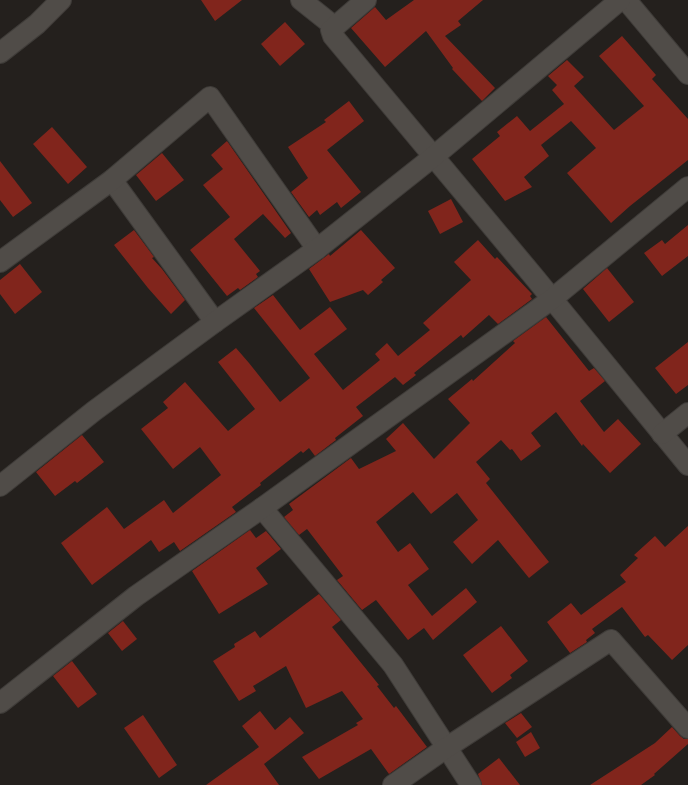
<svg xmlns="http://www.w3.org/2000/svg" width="688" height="785" viewBox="0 0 688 785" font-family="Mulish,sans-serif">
<rect width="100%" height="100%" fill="#24201d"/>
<g fill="#81251c">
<path d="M 201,0 L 242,0 L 215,21 Z"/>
<path d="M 414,0 L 483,0 L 458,21 L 461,25 L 445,36 L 495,88 L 482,101 L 452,69 L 453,68 L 426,31 L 385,67 L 351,28 L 375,7 L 386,20 Z"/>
<path d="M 285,22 L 305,44 L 280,66 L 261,44 Z"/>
<path d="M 622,36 L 656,75 L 652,79 L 688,119 L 688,160 L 630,206 L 611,223 L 567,173 L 596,148 L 571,121 L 541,145 L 549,156 L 524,177 L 532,187 L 505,201 L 472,159 L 500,136 L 497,132 L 517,116 L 530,131 L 564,104 L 552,90 L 557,85 L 548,76 L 567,60 L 584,77 L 574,86 L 614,130 L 644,106 L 599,56 Z"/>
<path d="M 349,101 L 364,121 L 327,150 L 361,192 L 341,208 L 337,202 L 320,215 L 317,210 L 309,217 L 291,192 L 308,178 L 288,147 L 326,122 L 324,120 Z"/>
<path d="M 52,127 L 87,167 L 68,184 L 33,144 Z"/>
<path d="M 227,141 L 291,233 L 285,238 L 263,214 L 234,239 L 260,271 L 256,274 L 258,277 L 240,290 L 238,288 L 227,296 L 190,250 L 230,217 L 203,185 L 223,169 L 211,155 Z"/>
<path d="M 162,153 L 184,180 L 156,201 L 136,175 Z"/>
<path d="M 0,161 L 32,203 L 13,217 L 0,200 Z"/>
<path d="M 451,199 L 463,222 L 440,234 L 428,211 Z"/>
<path d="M 688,225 L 688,256 L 662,276 L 644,253 L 662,240 L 665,244 Z"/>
<path d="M 134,230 L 154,257 L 152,258 L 162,269 L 185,300 L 171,314 L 148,288 L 114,245 Z"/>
<path d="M 361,230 L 395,268 L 381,280 L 383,282 L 368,295 L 363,290 L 330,302 L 309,269 L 329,254 L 330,256 Z"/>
<path d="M 478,240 L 495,259 L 497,257 L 532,294 L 530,296 L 532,299 L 498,324 L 489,315 L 463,338 L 461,335 L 414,373 L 416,375 L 403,385 L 395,377 L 356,407 L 363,416 L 335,438 L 336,440 L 315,456 L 309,448 L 303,453 L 301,451 L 260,483 L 261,485 L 232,507 L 236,512 L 180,551 L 174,542 L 159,552 L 151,540 L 92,585 L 61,543 L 107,507 L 124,529 L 164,500 L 173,513 L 221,475 L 200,447 L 173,469 L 141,429 L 168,408 L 163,402 L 185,382 L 228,431 L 255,409 L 218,362 L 236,348 L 249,363 L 280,402 L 310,378 L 254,308 L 273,295 L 300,330 L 330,307 L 347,329 L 314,354 L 343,390 L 380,360 L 375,354 L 387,343 L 398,356 L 430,330 L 423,323 L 471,280 L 454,262 Z"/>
<path d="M 20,264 L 42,292 L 15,314 L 0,294 L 0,280 Z"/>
<path d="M 607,268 L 634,302 L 609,322 L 583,289 Z"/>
<path d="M 546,317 L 589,371 L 594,368 L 605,381 L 580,401 L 604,432 L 618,419 L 641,444 L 610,473 L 583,444 L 582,446 L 556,412 L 531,433 L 541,446 L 521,461 L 512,449 L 510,450 L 501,440 L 476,462 L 490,479 L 486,483 L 549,562 L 529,578 L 498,540 L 472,564 L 453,542 L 478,520 L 457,493 L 431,514 L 413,492 L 376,522 L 398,552 L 410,543 L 429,569 L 408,585 L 432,616 L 466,588 L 477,602 L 433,640 L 424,628 L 408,640 L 376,600 L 362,610 L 337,580 L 343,576 L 307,529 L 299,535 L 284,517 L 293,510 L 289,504 L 351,458 L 359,469 L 396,451 L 386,439 L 403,423 L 434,459 L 470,423 L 448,399 L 472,379 L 473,381 L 515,343 L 513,341 Z"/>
<path d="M 688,342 L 688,385 L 676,394 L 655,368 Z"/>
<path d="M 82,435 L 104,462 L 77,483 L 75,481 L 55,496 L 36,472 Z"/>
<path d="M 688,526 L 688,645 L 672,660 L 648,635 L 645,637 L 622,607 L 592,629 L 595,633 L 586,640 L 587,642 L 570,653 L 547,622 L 571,603 L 581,615 L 626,582 L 620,575 L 638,558 L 634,555 L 655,536 L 665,547 Z"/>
<path d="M 250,530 L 256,538 L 266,531 L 281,549 L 256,568 L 268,584 L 219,614 L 192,571 Z"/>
<path d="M 319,594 L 341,620 L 332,627 L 379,685 L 377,686 L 394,708 L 396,706 L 427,747 L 389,774 L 371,749 L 319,779 L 302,757 L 358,725 L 356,723 L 363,719 L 342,691 L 306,708 L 286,666 L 253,686 L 256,691 L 239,701 L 213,661 L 235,647 L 234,644 L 255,631 L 260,638 Z"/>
<path d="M 123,621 L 137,639 L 122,651 L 108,633 Z"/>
<path d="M 501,626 L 528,661 L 510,675 L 512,678 L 492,693 L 463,655 Z"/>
<path d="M 72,661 L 97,694 L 78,708 L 53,676 Z"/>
<path d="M 260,711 L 275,730 L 290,717 L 304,733 L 264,764 L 279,785 L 206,785 L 259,747 L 242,726 Z"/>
<path d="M 521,713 L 532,727 L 517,738 L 505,723 Z"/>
<path d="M 143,715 L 177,765 L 159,778 L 124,728 Z"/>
<path d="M 672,727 L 680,736 L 684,739 L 688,739 L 688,744 L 654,774 L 655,775 L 641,785 L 590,785 L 655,743 Z"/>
<path d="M 531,732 L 540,748 L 525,757 L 516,742 Z"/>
<path d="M 499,758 L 520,785 L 482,785 L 478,774 Z"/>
</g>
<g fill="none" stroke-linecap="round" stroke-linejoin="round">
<g stroke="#3f3c39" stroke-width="22">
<g id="street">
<path d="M 301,0 L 335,27"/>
<path d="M 366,0 L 331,30 L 333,36 L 535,278 L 688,465"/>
<path d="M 626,0 L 688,74"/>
<path d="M 0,53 L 37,24 L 61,0"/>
<path d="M 112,180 L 215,322"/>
<path d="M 0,262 L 112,180 L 210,97 L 317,249"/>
<path d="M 662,434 L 688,413"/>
<path d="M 0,486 L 94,411 L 215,322 L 317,249 L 433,157 L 620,0"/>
<path d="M 262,508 L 393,665 L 471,785"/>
<path d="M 0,703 L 136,596 L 262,508 L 552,299 L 688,187"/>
<path d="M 393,785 L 446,748 L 611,640 L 688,728"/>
</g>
</g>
<use href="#street" stroke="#504c48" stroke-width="20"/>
</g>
</svg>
